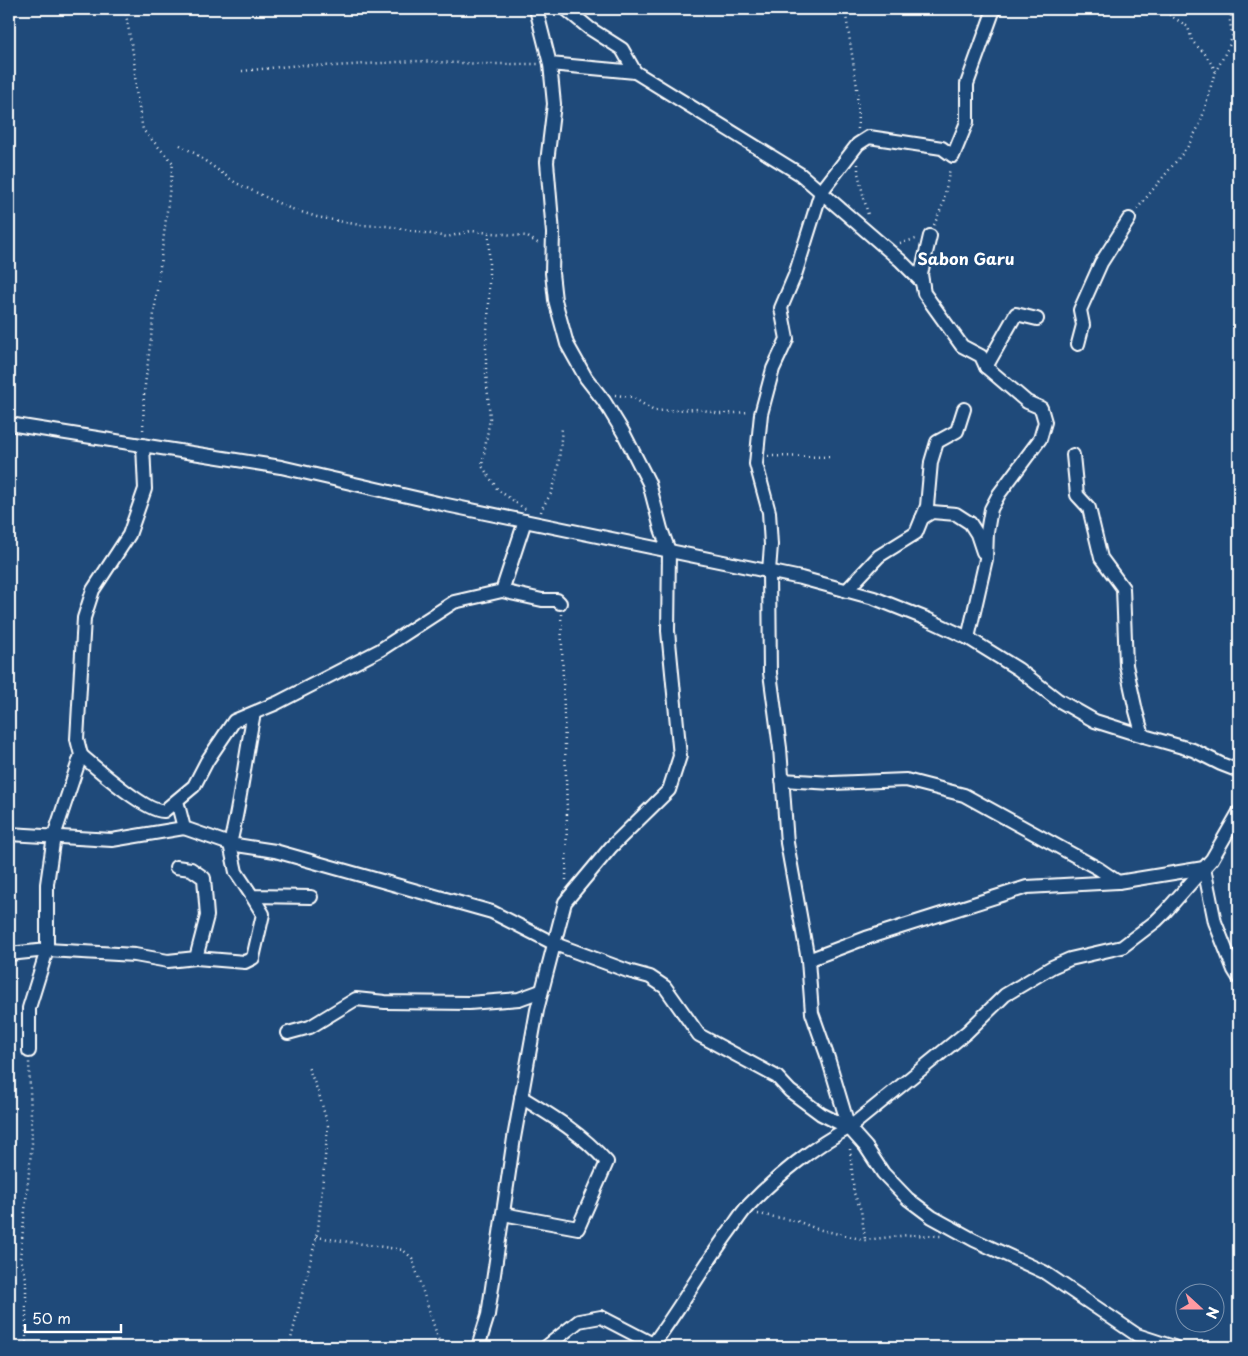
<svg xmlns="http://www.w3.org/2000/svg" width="1248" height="1356" viewBox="0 0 1248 1356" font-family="'Playpen Sans',sans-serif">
<rect width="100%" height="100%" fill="#1f4a7a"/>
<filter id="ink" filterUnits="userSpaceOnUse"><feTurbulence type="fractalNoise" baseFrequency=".02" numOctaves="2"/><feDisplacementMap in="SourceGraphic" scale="10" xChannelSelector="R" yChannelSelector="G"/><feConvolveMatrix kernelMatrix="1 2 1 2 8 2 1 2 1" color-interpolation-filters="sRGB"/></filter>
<g filter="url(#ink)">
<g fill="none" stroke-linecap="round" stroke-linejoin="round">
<g stroke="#fff" stroke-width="16">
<g id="minor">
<path d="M 566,9 L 589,28 L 622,49 L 635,72 L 800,174 L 901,261 L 922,282 L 924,293 L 962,346 L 981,356 L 986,367 L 1027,402 L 1041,408 L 1045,422 L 1040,439 L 999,494 L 991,509 L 987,532 L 986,559 L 968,638"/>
<path d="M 550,64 L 635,72"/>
<path d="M 923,287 L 921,274 L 930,236"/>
<path d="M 1078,344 L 1083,325 L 1080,310 L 1101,263 L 1129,219"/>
<path d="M 986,367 L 1016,314 L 1037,319"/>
<path d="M 9,424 L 281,467 L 442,504 L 801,578 L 874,598 L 927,619 L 968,638 L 1018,669 L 1058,700 L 1095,721 L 1130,732 L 1193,750 L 1221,764 L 1239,771"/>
<path d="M 1073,455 L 1077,495 L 1089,508 L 1101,558 L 1123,588 L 1126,665 L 1136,711 L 1143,736"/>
<path d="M 922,518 L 932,512 L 956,514 L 970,523 L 977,534 L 983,552"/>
<path d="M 502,591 L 542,600 L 557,600 L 560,603"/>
<path d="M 846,591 L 879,556 L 916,533 L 927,506 L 931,462 L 937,442 L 957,431 L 964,409"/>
<path d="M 254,713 C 245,757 241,800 230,844 L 275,851 L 492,912 L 555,944 L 628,971 L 650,977 L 665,987 L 699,1035 L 777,1077 L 790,1091 L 821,1114 L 849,1128 L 828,1058 L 812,1013 L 808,960 L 787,843 L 780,748 L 770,673 L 769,571 L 771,545 L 769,512 L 756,464 L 761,414 L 773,369 L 787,339 L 781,308 L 795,275 L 821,192 L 858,144 L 869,137 L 942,148 L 953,156 L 967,122 L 967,84 L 994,9"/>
<path d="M 81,755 C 95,767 147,813 164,811 L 194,786 L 207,761 L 234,721 L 277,703 L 380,650 L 454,602 L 502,591 L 525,521"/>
<path d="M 782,780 L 832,783 L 906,780 L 964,795 L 1099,869 L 1118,882 L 1027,887 L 866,938 L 808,960"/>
<path d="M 177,801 L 184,828 L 230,844 L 236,872 L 252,896 L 311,897"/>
<path d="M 9,834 L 112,840 L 184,828"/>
<path d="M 1204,868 L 1215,922 L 1234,970 L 1239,978"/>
<path d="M 1118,882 L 1204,868"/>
<path d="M 9,954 L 47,950 L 135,955 L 168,961 L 196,958 L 207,916 L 204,878 L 191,869 L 176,867"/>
<path d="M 196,958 L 245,962 L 253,958 L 263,914 L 252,896"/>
<path d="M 288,1033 L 310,1027 L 356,999 L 385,1002 L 469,1003 L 519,999 L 541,991"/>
<path d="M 29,1051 L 29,1008 L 47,950 L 47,884 L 54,836 L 81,755 L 77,739 L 84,618 L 93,590 L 129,535 L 145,489 L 143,445"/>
<path d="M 849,1128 L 866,1147 L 883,1173 L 908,1199 L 932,1217 L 974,1240 L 1044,1272 L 1137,1335 L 1174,1347"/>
<path d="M 503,1214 L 578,1228 L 607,1162 C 581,1133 554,1117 521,1097"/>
<path d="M 478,1347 L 488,1315 L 514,1138 L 537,1010 L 565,902 L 611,847 L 669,790 L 680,756 L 668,631 L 669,551 L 661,529 L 649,483 L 623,432 L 604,401 L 586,378 L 567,344 L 555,300 L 552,273 L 553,233 L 547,162 L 554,104 L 550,64 L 536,9"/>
<path d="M 546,1347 L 579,1321 L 601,1317 L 653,1344"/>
<path d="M 651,1347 C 679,1310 701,1270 728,1233 C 735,1224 741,1213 749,1205 C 777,1176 814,1146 849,1128 L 967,1032 L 1005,995 L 1052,967 L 1070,959 L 1122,947 L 1156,921 L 1165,912 L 1212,859 L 1239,812"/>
</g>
</g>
<g stroke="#fff" stroke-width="2.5" stroke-dasharray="1 4" stroke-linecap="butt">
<path d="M 125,9 L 134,59 L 136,91 L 143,130 L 173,163 L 144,393 L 143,432"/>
<path d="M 845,9 L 857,87 L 858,129"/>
<path d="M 1161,9 L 1188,27 L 1192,41 L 1205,54 L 1216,71"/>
<path d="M 242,71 L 299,65 L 335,66 L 414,61 L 483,64 L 538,64"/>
<path d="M 180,145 L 194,153 L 236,183 L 289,208 L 317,217 L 360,225 L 387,226 L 447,237 L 471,231 L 526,236 L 541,245"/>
<path d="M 858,164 L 858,173 L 868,215"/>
<path d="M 1137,209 L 1187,148 L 1201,122 L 1214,75 L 1230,44 L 1232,36 L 1230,21 L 1232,9"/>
<path d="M 934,225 L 943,204 L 950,168"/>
<path d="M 489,233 L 489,304 L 486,344 L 486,373 L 490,418 L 482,466 L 498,490 L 525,509"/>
<path d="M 900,243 L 916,239"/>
<path d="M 615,395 L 632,397 L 654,411 L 699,409 L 720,414 L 749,412"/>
<path d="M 768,456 L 831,457"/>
<path d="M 541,512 C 543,504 549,499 552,491 C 559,472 560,448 562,428"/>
<path d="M 561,614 L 567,811 L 566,880"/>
<path d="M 850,1149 L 854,1193 L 861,1210 L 865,1239"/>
<path d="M 758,1214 L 797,1221 L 817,1229 L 865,1240 L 908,1235 L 942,1236"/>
<path d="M 316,1237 L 403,1250 L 412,1258 L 441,1347"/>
<path d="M 26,1347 L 26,1278 L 20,1258 L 32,1143 L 29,1062"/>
<path d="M 289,1347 L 318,1230 L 328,1126 L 319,1094 L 308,1067"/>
</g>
<use href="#minor" stroke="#1f4a7a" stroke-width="12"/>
</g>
</g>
<g text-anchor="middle" stroke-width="4.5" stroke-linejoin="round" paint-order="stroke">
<g font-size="16" font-weight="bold" fill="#fff" stroke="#1f4a7a">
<text x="966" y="265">Sabon Garu</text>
</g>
</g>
<rect width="1248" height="1356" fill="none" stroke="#1f4a7a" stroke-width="30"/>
<rect x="15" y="15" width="1218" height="1326" fill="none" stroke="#fff" stroke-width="2" filter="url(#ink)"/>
<g transform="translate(1200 1308) rotate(111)"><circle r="24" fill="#1f4a7a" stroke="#7992af"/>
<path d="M0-4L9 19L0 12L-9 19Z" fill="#ff9aa2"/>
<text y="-8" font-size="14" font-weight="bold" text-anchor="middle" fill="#ffffff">N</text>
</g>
<path d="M25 1324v8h96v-8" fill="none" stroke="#ffffff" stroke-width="2.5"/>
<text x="32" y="1324" font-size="15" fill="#ffffff" stroke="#1f4a7a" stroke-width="4" paint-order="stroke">50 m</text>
</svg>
